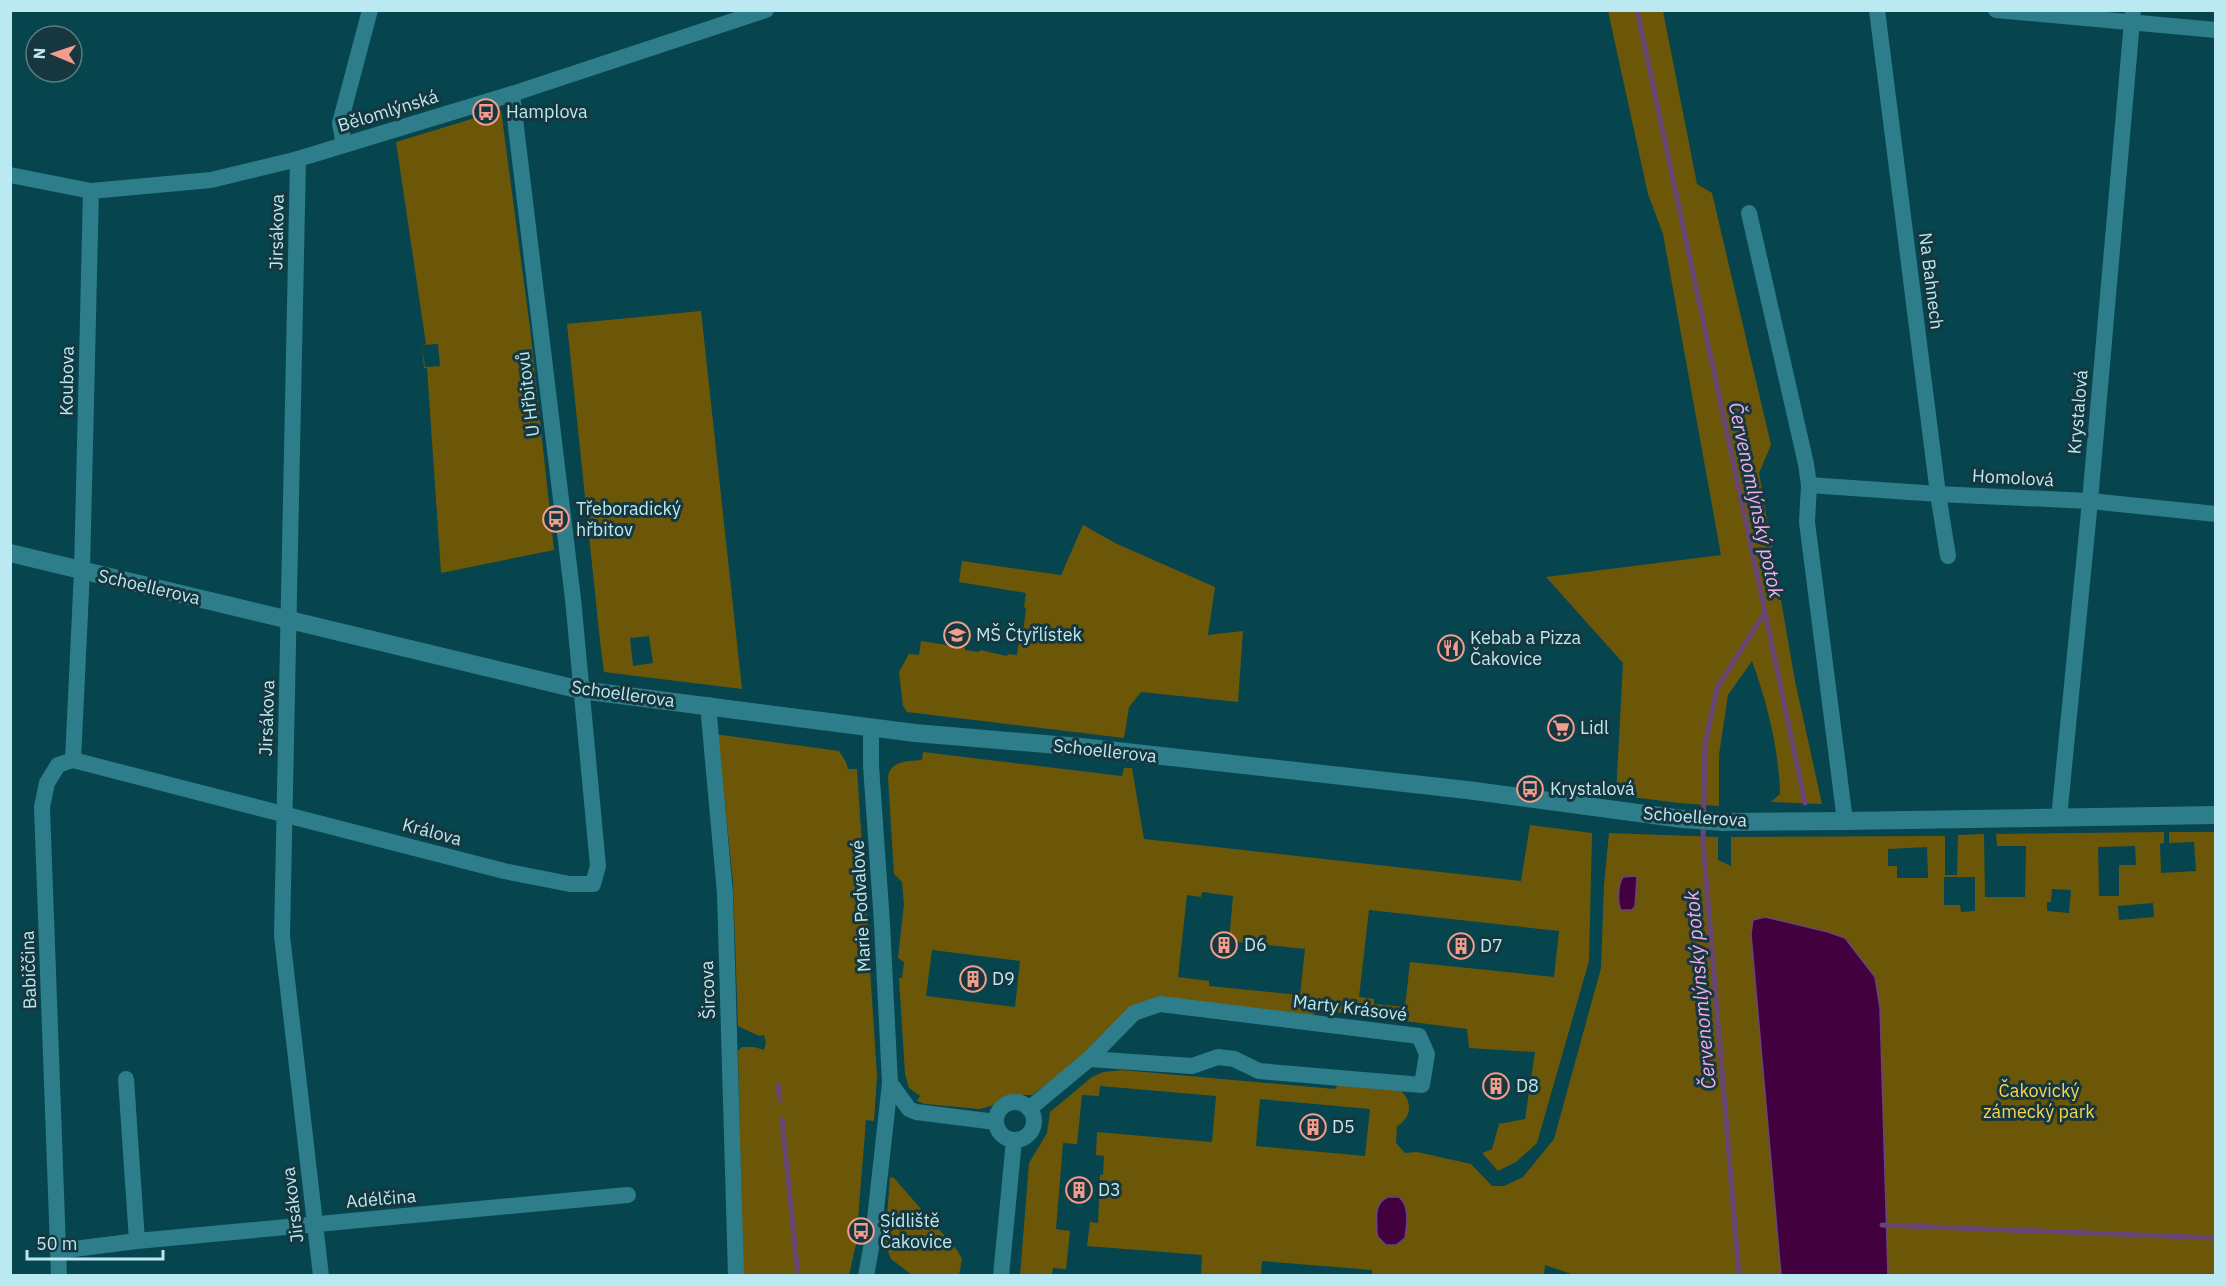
<svg xmlns="http://www.w3.org/2000/svg" width="2226" height="1286" viewBox="0 0 2226 1286" font-family="'IBM Plex Sans',sans-serif">
<rect width="100%" height="100%" fill="#06444e"/>
<g fill="#6c5709" fill-rule="evenodd">
<path d="M 1608,11 L 1663,11 L 1697,184 L 1712,193 L 1771,445 L 1759,473 L 1795,681 L 1822,804 L 1771,802 L 1780,794 C 1779,750 1767,702 1752,661 L 1728,695 L 1719,755 L 1719,806 L 1679,803 L 1616,795 L 1623,663 L 1546,577 L 1721,555 L 1663,234 L 1648,194 Z"/>
<path d="M 501,110 L 530,328 L 554,550 L 441,573 L 427,368 L 424,368 L 422,345 L 426,344 L 396,142 ZM 438,344 L 440,366 L 425,367 L 422,345 Z"/>
<path d="M 701,311 L 742,689 L 604,672 L 600,641 L 567,324 ZM 649,636 L 653,663 L 633,666 L 630,638 Z"/>
<path d="M 1083,525 L 1117,544 L 1215,587 L 1208,635 L 1243,631 L 1238,702 L 1141,692 L 1129,707 L 1124,738 L 907,712 L 903,706 L 899,672 L 909,654 L 919,655 L 921,641 L 965,648 L 965,650 L 979,652 L 980,650 L 1007,656 L 1008,654 L 1017,655 L 1019,641 L 1022,641 L 1026,608 L 1024,607 L 1026,593 L 959,582 L 962,561 L 1061,575 Z"/>
<path d="M 714,734 L 839,751 L 846,762 L 848,769 L 857,769 L 877,1076 L 874,1121 L 866,1120 L 856,1244 L 849,1275 L 743,1275 L 738,1051 L 742,1047 L 754,1047 L 764,1050 L 766,1043 L 764,1035 L 759,1036 L 738,1026 L 733,882 L 720,755 Z"/>
<path d="M 923,752 L 1122,776 L 1124,768 L 1132,768 L 1144,839 L 1521,881 L 1530,825 L 1592,833 L 1589,961 L 1537,1143 L 1516,1162 L 1498,1171 L 1482,1153 L 1492,1149 L 1499,1124 L 1525,1119 L 1535,1052 L 1469,1048 L 1467,1029 L 1318,1010 L 1310,1017 L 1157,1002 L 1032,1095 L 1010,1095 L 991,1106 L 980,1109 L 925,1104 L 917,1101 L 920,1096 L 909,1088 L 905,1074 L 899,978 L 902,978 L 904,962 L 898,958 L 904,904 L 902,882 L 894,874 L 888,777 C 890,761 908,761 922,760 ZM 1202,892 L 1233,896 L 1229,941 L 1305,949 L 1300,995 L 1209,986 L 1209,981 L 1178,977 L 1187,895 L 1201,897 ZM 1369,910 L 1559,931 L 1554,977 L 1410,962 L 1405,1007 L 1374,1004 L 1374,999 L 1359,997 ZM 932,950 L 1020,961 L 1015,1007 L 926,996 Z"/>
<path d="M 2164,832 L 2164,843 L 2160,844 L 2161,873 L 2196,871 L 2194,842 L 2169,843 L 2169,832 L 2215,832 L 2215,1275 L 1577,1276 L 1545,1265 L 1544,1275 L 1372,1276 L 1372,1270 L 1262,1261 L 1261,1275 L 1201,1275 L 1202,1255 L 1087,1246 L 1090,1222 L 1098,1223 L 1100,1175 L 1103,1175 L 1104,1156 L 1096,1155 L 1097,1132 L 1212,1142 L 1216,1096 L 1100,1086 L 1099,1096 L 1082,1095 L 1077,1144 L 1063,1143 L 1056,1229 L 1070,1231 L 1066,1269 L 1053,1268 L 1052,1275 L 1020,1276 L 1029,1163 L 1047,1133 L 1050,1112 L 1092,1077 L 1103,1072 L 1122,1070 L 1335,1089 L 1339,1084 L 1400,1090 C 1413,1101 1412,1118 1397,1126 L 1396,1143 L 1405,1153 L 1417,1152 L 1471,1164 L 1492,1186 L 1504,1186 L 1523,1177 L 1554,1139 L 1601,968 L 1604,885 L 1609,833 L 1718,837 L 1718,860 L 1731,866 L 1731,837 L 1945,836 L 1945,875 L 1957,875 L 1958,835 L 1984,834 L 1985,897 L 2025,897 L 2026,846 L 1997,846 L 1996,834 ZM 2135,846 L 2136,865 L 2119,865 L 2119,896 L 2099,896 L 2098,847 ZM 1927,847 L 1928,878 L 1897,878 L 1897,866 L 1888,866 L 1888,849 ZM 1944,877 L 1975,877 L 1975,911 L 1961,912 L 1960,905 L 1944,905 ZM 2052,889 L 2071,890 L 2069,913 L 2047,911 L 2047,902 L 2051,902 ZM 2153,903 L 2154,917 L 2119,920 L 2118,906 ZM 1260,1099 L 1370,1109 L 1365,1156 L 1256,1146 Z"/>
<path d="M 890,1177 L 894,1178 L 957,1250 L 962,1259 L 959,1275 L 912,1275 L 891,1259 L 885,1244 Z"/>
</g>
<g fill="#43003f" stroke="#674675" stroke-width="1.5">
<path d="M 1635,876 L 1637,878 L 1635,906 L 1632,910 L 1621,910 C 1617,902 1618,884 1623,877 Z"/>
<path d="M 1765,917 L 1828,932 L 1845,938 L 1875,977 L 1880,1008 L 1888,1275 L 1781,1275 L 1751,934 L 1753,920 Z"/>
<path d="M 1388,1197 L 1399,1197 C 1410,1206 1407,1225 1405,1238 L 1396,1245 L 1386,1245 L 1378,1237 L 1377,1233 C 1377,1219 1373,1203 1388,1197 Z"/>
</g>
<g fill="none" stroke-linecap="round" stroke-linejoin="round">
<g stroke="#674675" stroke-width="5">
<path d="M 1637,10 L 1765,612 L 1717,688 L 1705,745 L 1703,842 L 1739,1276"/>
<path d="M 1765,612 L 1805,803"/>
<path d="M 778,1085 L 780,1100"/>
<path d="M 782,1119 L 798,1276"/>
<path d="M 1882,1225 L 2216,1238"/>
</g>
<g stroke="#2d7d8b" stroke-width="16">
<path d="M 1877,10 L 1938,494 L 1948,556"/>
<path d="M 1996,10 L 2216,30"/>
<path d="M 344,145 L 340,123 L 370,10"/>
<path d="M 298,159 L 282,936 L 321,1276"/>
<path d="M 10,175 L 91,191 L 211,180 L 298,159 L 512,94 L 766,10"/>
<path d="M 1749,213 L 1806,464 L 1809,485 L 1807,522 L 1845,821"/>
<path d="M 1809,485 L 1938,494 L 2090,501 L 2216,514"/>
<path d="M 708,705 L 725,893 L 736,1276"/>
<path d="M 73,760 L 504,871 L 570,884 L 593,884 L 598,866 L 573,599 L 512,94"/>
<path d="M 2059,818 L 2090,501 L 2133,10"/>
<path d="M 126,1079 L 137,1241"/>
<path d="M 890,1083 L 909,1109 L 916,1112 L 996,1122"/>
<circle cx="1015" cy="1121" r="19"/>
<path d="M 1029,1109 L 1089,1059 L 1134,1013 L 1160,1004 L 1419,1036 L 1427,1054 L 1422,1085 L 1259,1071 L 1234,1059 L 1218,1057 L 1192,1066 L 1089,1059"/>
<path d="M 58,1251 L 137,1241 L 628,1195"/>
<path d="M 59,1276 L 42,807 L 47,783 L 58,765 L 73,760 L 82,571 L 91,191"/>
<path d="M 866,1276 L 873,1237 L 890,1083 L 882,923 L 871,766 L 871,727"/>
<path d="M 1001,1276 L 1014,1140"/>
</g>
<path stroke="#2d7d8b" stroke-width="18" d="M 10,553 L 581,690 L 915,733 L 1081,747 L 1467,790 L 1683,819 L 1723,822 L 1845,821 L 2216,815"/>
</g>
<defs>
<g id="bus-ring" transform="scale(1.35)"><circle r="9.5" fill="#17373e" stroke="#f49d8c" stroke-width="1.5"/><path d="M-5-6H5V4H4V6H2V4H-2V6H-4V4H-5ZM-3.5-4V0h7V-4ZM-3.5 1.2v1.5H-2V1.2ZM2 1.2v1.5H3.5V1.2Z" fill="#f49d8c"/></g>
<g id="school-ring" transform="scale(1.35)"><circle r="9.5" fill="#17373e" stroke="#f49d8c" stroke-width="1.5"/><path d="M0-5L7-2L0 1L-7-2ZM-4 1L0 2.5L4 1V4Q0 6-4 4Z" fill="#f49d8c"/></g>
<g id="restaurant-ring" transform="scale(1.35)"><circle r="9.5" fill="#17373e" stroke="#f49d8c" stroke-width="1.5"/><path d="M-5-6h1v4h1v-4h1v4h1v-4h1v5L-1.5 .5V6h-2V.5L-5-1ZM5-6V6H3V1.5H1.5Q1.5-4 5-6Z" fill="#f49d8c"/></g>
<g id="supermarket-ring" transform="scale(1.35)"><circle r="9.5" fill="#17373e" stroke="#f49d8c" stroke-width="1.5"/><path d="M-6-5.5h2.5l.6 2H6L4.5 2H-2.5L-4.4-4H-6ZM-1.5 3.2a1.3 1.3 0 1 0 .1 0ZM3 3.2a1.3 1.3 0 1 0 .1 0Z" fill="#f49d8c"/></g>
<g id="building-ring" transform="scale(1.35)"><circle r="9.5" fill="#17373e" stroke="#f49d8c" stroke-width="1.5"/><path d="M-4-6H4V6H1V3H-1V6H-4ZM-2.5-4.3h1.7v1.8h-1.7ZM.8-4.3h1.7v1.8H.8ZM-2.5-1h1.7V.8h-1.7ZM.8-1h1.7V.8H.8Z" fill="#f49d8c"/></g>
</defs>
<g fill-rule="evenodd">
<use href="#bus-ring" x="486" y="112"/>
<use href="#bus-ring" x="556" y="519"/>
<use href="#school-ring" x="957" y="635"/>
<use href="#restaurant-ring" x="1451" y="648"/>
<use href="#supermarket-ring" x="1561" y="728"/>
<use href="#bus-ring" x="1530" y="789"/>
<use href="#building-ring" x="1224" y="945"/>
<use href="#building-ring" x="1461" y="946"/>
<use href="#building-ring" x="973" y="979"/>
<use href="#building-ring" x="1496" y="1086"/>
<use href="#building-ring" x="1313" y="1127"/>
<use href="#building-ring" x="1079" y="1190"/>
<use href="#bus-ring" x="861" y="1231"/>
</g>
<g text-anchor="middle" stroke-width="6" stroke-linejoin="round" paint-order="stroke">
<g font-size="18" fill="#bbe9f2" stroke="#17373e">
<text transform="translate(388 111) rotate(-17)" y="6">Bělomlýnská</text>
<text transform="translate(277 232) rotate(-89)" y="6">Jirsákova</text>
<text transform="translate(1931 281) rotate(83)" y="6">Na Bahnech</text>
<text transform="translate(67 381) rotate(-89)" y="6">Koubova</text>
<text transform="translate(528 394) rotate(-97)" y="6">U Hřbitovů</text>
<text transform="translate(2078 412) rotate(-85)" y="6">Krystalová</text>
<text transform="translate(2013 478) rotate(3)" y="6">Homolová</text>
<text transform="translate(149 587) rotate(13)" y="6">Schoellerova</text>
<text transform="translate(623 694) rotate(8)" y="6">Schoellerova</text>
<text transform="translate(267 718) rotate(-88)" y="6">Jirsákova</text>
<text transform="translate(1105 751) rotate(6)" y="6">Schoellerova</text>
<text transform="translate(1695 817) rotate(4)" y="6">Schoellerova</text>
<text transform="translate(432 832) rotate(15)" y="6">Králova</text>
<text transform="translate(861 906) rotate(-93)" y="6">Marie Podvalové</text>
<text transform="translate(29 970) rotate(-92)" y="6">Babiččina</text>
<text transform="translate(708 990) rotate(-92)" y="6">Šircova</text>
<text transform="translate(1350 1008) rotate(7)" y="6">Marty Krásové</text>
<text transform="translate(381 1199) rotate(-5)" y="6">Adélčina</text>
<text transform="translate(293 1205) rotate(-97)" y="6">Jirsákova</text>
</g>
<g font-size="18" fill="#bbe9f2" stroke="#17373e" text-anchor="start">
<text x="506" y="118">Hamplova</text>
<text x="576" y="515">Třeboradický<tspan x="576" dy="21">hřbitov</tspan></text>
<text x="976" y="641">MŠ Čtyřlístek</text>
<text x="1470" y="644">Kebab a Pizza<tspan x="1470" dy="21">Čakovice</tspan></text>
<text x="1580" y="734">Lidl</text>
<text x="1550" y="795">Krystalová</text>
<text x="1244" y="951">D6</text>
<text x="1480" y="952">D7</text>
<text x="992" y="985">D9</text>
<text x="1516" y="1092">D8</text>
<text x="1332" y="1133">D5</text>
<text x="1098" y="1196">D3</text>
<text x="880" y="1227">Sídliště<tspan x="880" dy="21">Čakovice</tspan></text>
</g>
<g font-size="18" fill="#fcd34e" stroke="#17373e">
<text x="2039" y="1097">Čakovický<tspan x="2039" dy="21">zámecký park</tspan></text>
</g>
<g font-size="20" font-style="italic" fill="#f7abed" stroke="#17373e">
<text transform="translate(1756 500) rotate(78)" y="7">Červenomlýnský potok</text>
<text transform="translate(1700 990) rotate(-95)" y="7">Červenomlýnský potok</text>
</g>
</g>
<rect width="2226" height="1286" fill="none" stroke="#bbe9f2" stroke-width="24"/>
<g transform="translate(54 54) rotate(272)"><circle r="28" fill="#17373e" stroke="#597e86" stroke-width="1.5"/>
<path d="M0-4.5L10 22L0 15L-10 22Z" fill="#f49d8c"/>
<text y="-9" font-size="16" font-weight="bold" text-anchor="middle" fill="#bbe9f2">N</text>
</g>
<path d="M27 1250v9h136v-9" fill="none" stroke="#bbe9f2" stroke-width="3"/>
<text x="36" y="1250" font-size="18" fill="#bbe9f2" stroke="#17373e" stroke-width="4.5" paint-order="stroke">50 m</text>
</svg>
